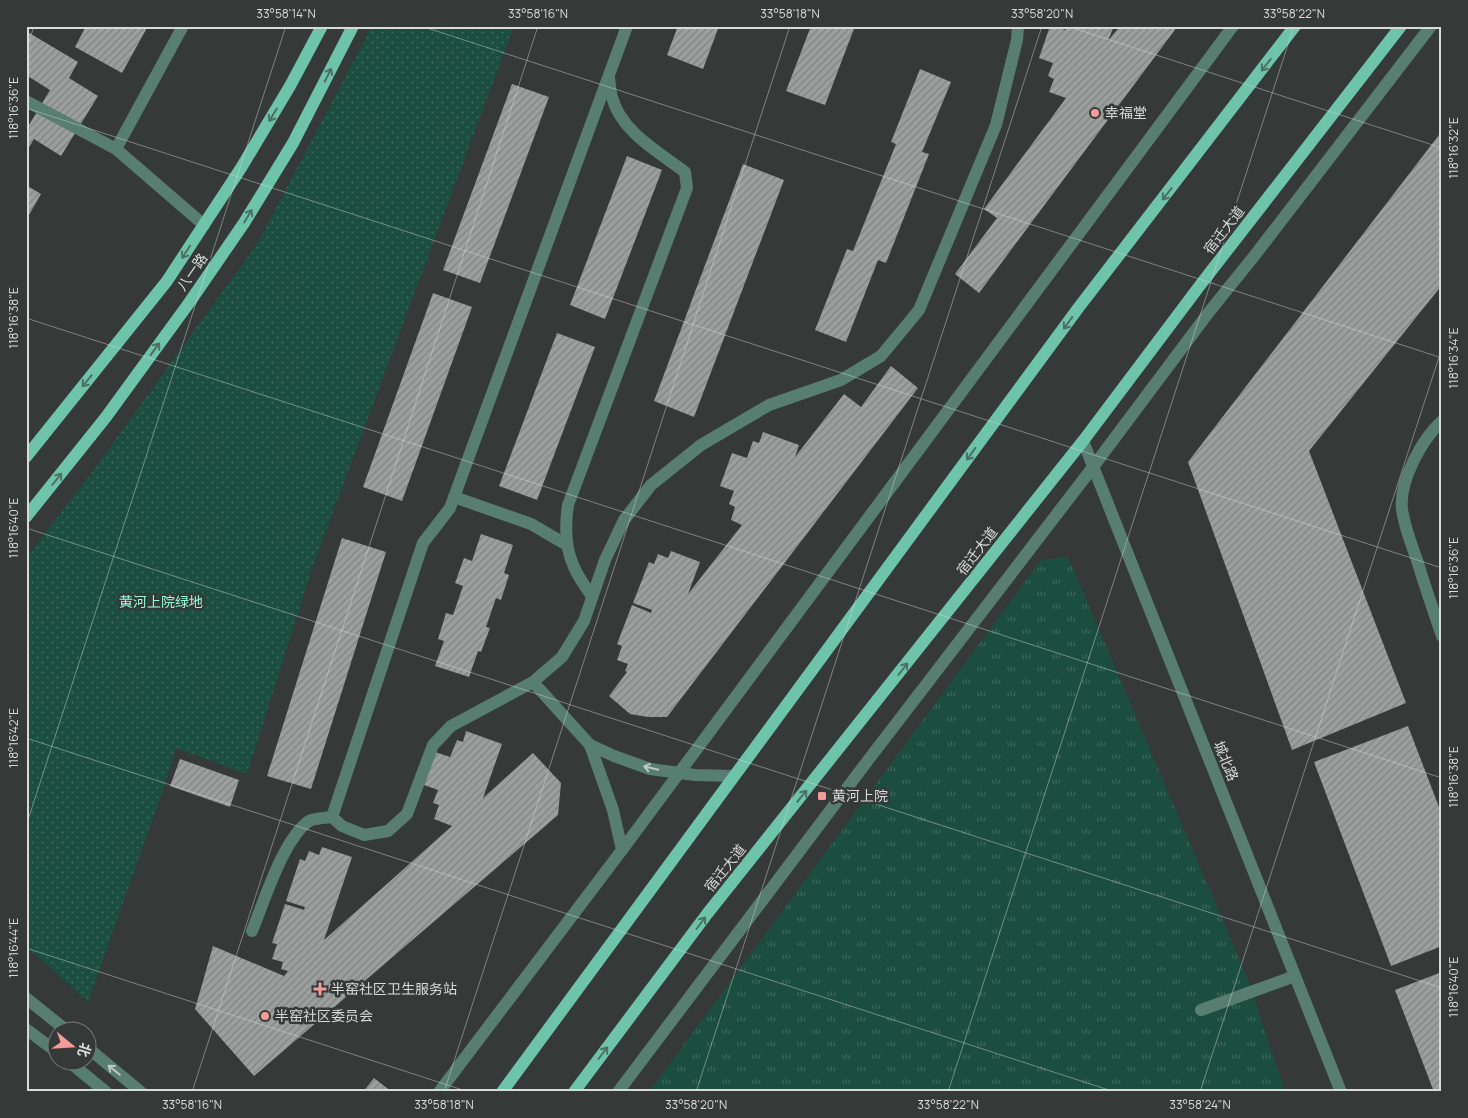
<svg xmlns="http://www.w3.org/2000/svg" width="1468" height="1118" viewBox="0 0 1468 1118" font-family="Manrope,'Noto Sans SC',sans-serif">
<defs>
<pattern id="grass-tufts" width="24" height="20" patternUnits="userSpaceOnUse" patternTransform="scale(1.25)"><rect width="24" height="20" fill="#1c4e3f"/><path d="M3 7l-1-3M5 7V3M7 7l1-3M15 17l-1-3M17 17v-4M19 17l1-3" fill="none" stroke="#3c675a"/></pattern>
<pattern id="park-dots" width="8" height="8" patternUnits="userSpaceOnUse" patternTransform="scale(1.25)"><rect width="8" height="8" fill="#1c4e3f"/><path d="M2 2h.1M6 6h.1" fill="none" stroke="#3c675a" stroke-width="1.8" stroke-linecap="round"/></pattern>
<pattern id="building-hatch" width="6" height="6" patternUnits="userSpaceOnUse" patternTransform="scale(1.25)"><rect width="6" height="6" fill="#9b9f9e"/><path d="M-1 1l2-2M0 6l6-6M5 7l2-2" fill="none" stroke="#808382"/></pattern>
</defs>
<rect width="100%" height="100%" fill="#353937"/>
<path fill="url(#grass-tufts)" d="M 1068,557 L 1249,982 L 1285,1092 L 649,1092 L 1041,560 Z"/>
<path fill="url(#park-dots)" d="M 372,26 L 514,26 L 314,563 L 247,774 L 176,748 L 163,790 L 88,1002 L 26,946 L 26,558 L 92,472 L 257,244 Z"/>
<g fill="url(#building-hatch)">
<path d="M 86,26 L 148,26 L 122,73 L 75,47 Z"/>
<path d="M 678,26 L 719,26 L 703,69 L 667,55 Z"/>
<path d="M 811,26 L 855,26 L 825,105 L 786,91 Z"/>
<path d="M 1050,26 L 1055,26 L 1065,30 L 1067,26 L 1114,26 L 1108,41 L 1120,26 L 1177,27 L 979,293 L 955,274 L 997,218 L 984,209 L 1066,98 L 1049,92 L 1054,79 L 1048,76 L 1053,63 L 1039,58 Z"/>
<path d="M 26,31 L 78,62 L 69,78 L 98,96 L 61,156 L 34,139 L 26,152 L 26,123 L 29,125 L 50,90 L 26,75 Z"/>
<path d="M 920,69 L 951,82 L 922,152 L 929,154 L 886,263 L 878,260 L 846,342 L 815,330 L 847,249 L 853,251 L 896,144 L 891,142 Z"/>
<path d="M 512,84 L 549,97 L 480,283 L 443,270 Z"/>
<path d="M 1442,131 L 1442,285 L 1309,451 L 1406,703 L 1292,750 L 1188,462 Z"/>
<path d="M 627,156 L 662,170 L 605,319 L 570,305 Z"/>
<path d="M 743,164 L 784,180 L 694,417 L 654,401 Z"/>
<path d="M 26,185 L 41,194 L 26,220 Z"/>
<path d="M 433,293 L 472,307 L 402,501 L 363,487 Z"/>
<path d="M 557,333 L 595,347 L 537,500 L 499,486 Z"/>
<path d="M 891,366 L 918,388 L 667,717 L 648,717 L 630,714 L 609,696 L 627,672 L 625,671 L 628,664 L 617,660 L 622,646 L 617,644 L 632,605 L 651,613 L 652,610 L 633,603 L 649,562 L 654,564 L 658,554 L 668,558 L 671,551 L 700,562 L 688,594 L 742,525 L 731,520 L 735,507 L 729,504 L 734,491 L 720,486 L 732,453 L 747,458 L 753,441 L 759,443 L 763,432 L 799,445 L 795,457 L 844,394 L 861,407 Z"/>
<path d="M 481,534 L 513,545 L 504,573 L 509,575 L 501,600 L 496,598 L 486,627 L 490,628 L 481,652 L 478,651 L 469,677 L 435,666 L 444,641 L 438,639 L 446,613 L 453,615 L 463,586 L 455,583 L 464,558 L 472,561 Z"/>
<path d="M 342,538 L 386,552 L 311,789 L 267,776 Z"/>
<path d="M 1408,726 L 1442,815 L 1442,946 L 1391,966 L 1314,762 Z"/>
<path d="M 466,731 L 502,744 L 483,798 L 533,753 L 561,783 L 558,815 L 254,1076 L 195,1009 L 213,946 L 284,976 L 288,971 L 281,969 L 283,962 L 272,959 L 277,944 L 272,943 L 285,904 L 304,910 L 305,907 L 286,901 L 300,859 L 305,861 L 309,851 L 319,855 L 322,847 L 352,857 L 324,940 L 452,826 L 434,819 L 439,805 L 433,803 L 438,790 L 424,785 L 435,752 L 450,757 L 457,740 L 463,742 Z"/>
<path d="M 180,759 L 239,780 L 230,807 L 170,786 Z"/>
<path d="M 1442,972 L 1442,1092 L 1434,1092 L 1395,990 Z"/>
<path d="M 374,1078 L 392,1092 L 363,1092 Z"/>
</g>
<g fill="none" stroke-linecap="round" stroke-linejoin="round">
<g stroke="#577e71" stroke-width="12">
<path d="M 627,26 L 450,508 L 423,543 L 332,817 L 342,826 L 364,835 L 388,831 L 407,814 L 433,745 L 451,726 L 533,682 L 562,657 L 584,621 L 605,560 L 624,520 L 651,485 L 701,445 L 769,405 L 841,380 L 881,356 L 919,310 L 996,125 L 1017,40 L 1018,26"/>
<path d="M 26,101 L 116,149 L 204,225"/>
<path d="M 116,149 L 183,26"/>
<path d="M 1442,421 C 1422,439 1399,481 1402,509 C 1404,525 1410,541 1416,557 C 1424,583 1433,610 1442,636"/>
<path d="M 1083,441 L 1341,1092"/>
<path d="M 454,497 L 531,524 L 567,545"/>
<path d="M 592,597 C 586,587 578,577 574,567 C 565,548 565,525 568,505 L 687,188 L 685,172 C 659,152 621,132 612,97 C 610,91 610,84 609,78"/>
<path d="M 533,682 L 590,745"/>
<path d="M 622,850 L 613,810 L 590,745 L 614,756 L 650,769 L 695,775 L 734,776"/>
<path d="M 252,931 C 264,902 283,839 309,821 C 314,818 325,818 332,817"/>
<path d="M 26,998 L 66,1030"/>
<path d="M 1201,1010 L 1295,976"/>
<path d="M 26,1029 L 58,1053"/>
<path d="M 88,1048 L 141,1092"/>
<path d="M 67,1060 L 106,1092"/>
<path d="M 439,1092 L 622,850 L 1233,26"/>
<path d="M 618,1092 L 869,759 L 1093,467 L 1209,312 L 1255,255 L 1431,26"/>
</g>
<g stroke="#6ec4a8" stroke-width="12">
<path d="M 26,457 L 167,281 L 241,168 L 290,86 L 322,26"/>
<path d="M 26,517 L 106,417 L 189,303 L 244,223 L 293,143 L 353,26"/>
<path d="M 502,1092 L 1079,307 L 1295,26"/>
<path d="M 574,1092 L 707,914 L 1083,441 L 1201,284 L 1401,26"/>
</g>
</g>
<defs><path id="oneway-shaft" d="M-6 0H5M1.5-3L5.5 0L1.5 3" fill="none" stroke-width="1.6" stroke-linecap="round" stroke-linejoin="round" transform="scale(1.25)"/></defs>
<g stroke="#4c7164">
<use href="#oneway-shaft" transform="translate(1266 65) rotate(128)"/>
<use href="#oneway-shaft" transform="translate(328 75) rotate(-63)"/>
<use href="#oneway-shaft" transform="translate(273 115) rotate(121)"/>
<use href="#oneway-shaft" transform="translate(1167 194) rotate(128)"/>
<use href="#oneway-shaft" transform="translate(248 216) rotate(-59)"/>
<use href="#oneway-shaft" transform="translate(186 252) rotate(123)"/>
<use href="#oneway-shaft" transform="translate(1068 323) rotate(126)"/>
<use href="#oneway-shaft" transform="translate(155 349) rotate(-54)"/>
<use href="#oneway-shaft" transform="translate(87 381) rotate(129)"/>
<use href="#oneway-shaft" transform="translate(971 454) rotate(126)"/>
<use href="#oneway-shaft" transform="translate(57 479) rotate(-51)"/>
<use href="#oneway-shaft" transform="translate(903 669) rotate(-52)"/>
<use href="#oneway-shaft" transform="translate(802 796) rotate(-51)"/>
<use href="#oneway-shaft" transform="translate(701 923) rotate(-53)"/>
<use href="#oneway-shaft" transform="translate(603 1053) rotate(-53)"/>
</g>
<g stroke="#bfc8c5">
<use href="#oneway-shaft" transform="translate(651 768) rotate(-167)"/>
<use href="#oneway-shaft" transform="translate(114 1070) rotate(-141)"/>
</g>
<path fill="none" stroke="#d9dbda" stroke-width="1" stroke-opacity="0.45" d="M 421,26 L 1442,358M 1067,26 L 1442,148M 26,51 L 34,26M 26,108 L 1442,568M 26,318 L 1442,778M 26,528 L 1442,988M 26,738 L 1115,1092M 26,826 L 286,26M 26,948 L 469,1092M 192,1092 L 538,26M 444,1092 L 790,26M 696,1092 L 1042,26M 948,1092 L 1294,26M 1200,1092 L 1442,348"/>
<g fill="#f59b9a" stroke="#353937" stroke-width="2">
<circle cx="1095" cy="113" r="5"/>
<rect x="817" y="791" width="10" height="10" rx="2.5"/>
<path d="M317.5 981.5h5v5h5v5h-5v5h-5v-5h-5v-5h5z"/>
<circle cx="265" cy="1016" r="5"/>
</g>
<g text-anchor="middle" stroke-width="5" stroke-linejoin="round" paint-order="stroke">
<g font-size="14" fill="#d9dbda" stroke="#353937" text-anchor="start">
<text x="1105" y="118">幸福堂</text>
<text x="832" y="801">黄河上院</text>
<text x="331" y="994">半窑社区卫生服务站</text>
<text x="275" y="1021">半窑社区委员会</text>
</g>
<g font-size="14" fill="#d9dbda" stroke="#353937">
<text transform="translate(1224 230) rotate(-52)" y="5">宿迁大道</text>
<text transform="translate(192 272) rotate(-55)" y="5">八一路</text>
<text transform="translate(977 551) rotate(-52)" y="5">宿迁大道</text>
<text transform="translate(1226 761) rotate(68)" y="5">城北路</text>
<text transform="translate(725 868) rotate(-51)" y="5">宿迁大道</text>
</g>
<g font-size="14" fill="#91fcd9" stroke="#353937">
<text x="161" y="607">黄河上院绿地</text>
</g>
</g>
<rect width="1468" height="1118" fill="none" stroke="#353937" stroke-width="55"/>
<g transform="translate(72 1046) rotate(108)"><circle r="24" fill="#353937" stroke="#777a78"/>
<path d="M0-4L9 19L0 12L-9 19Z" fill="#f59b9a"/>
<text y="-8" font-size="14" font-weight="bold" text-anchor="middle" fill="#d9dbda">北</text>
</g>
<rect x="28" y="28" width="1412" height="1062" fill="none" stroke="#d9dbda" stroke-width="2"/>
<g font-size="12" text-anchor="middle" fill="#d9dbda">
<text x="286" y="18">33°58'14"N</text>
<text x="538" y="18">33°58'16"N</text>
<text x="790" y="18">33°58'18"N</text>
<text x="1042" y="18">33°58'20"N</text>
<text x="1294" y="18">33°58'22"N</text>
<text transform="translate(14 108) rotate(-90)" y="4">118°16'36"E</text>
<text transform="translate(1454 148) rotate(-90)" y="4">118°16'32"E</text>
<text transform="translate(14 318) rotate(-90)" y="4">118°16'38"E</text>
<text transform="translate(1454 358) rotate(-90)" y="4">118°16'34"E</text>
<text transform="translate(14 528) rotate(-90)" y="4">118°16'40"E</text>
<text transform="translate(1454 568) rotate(-90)" y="4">118°16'36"E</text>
<text transform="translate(14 738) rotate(-90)" y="4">118°16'42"E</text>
<text transform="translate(1454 777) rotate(-90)" y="4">118°16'38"E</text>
<text transform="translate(14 948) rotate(-90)" y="4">118°16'44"E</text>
<text transform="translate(1454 987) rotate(-90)" y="4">118°16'40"E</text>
<text x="192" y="1109">33°58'16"N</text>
<text x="444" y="1109">33°58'18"N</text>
<text x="696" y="1109">33°58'20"N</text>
<text x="948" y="1109">33°58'22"N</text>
<text x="1200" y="1109">33°58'24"N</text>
</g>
</svg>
